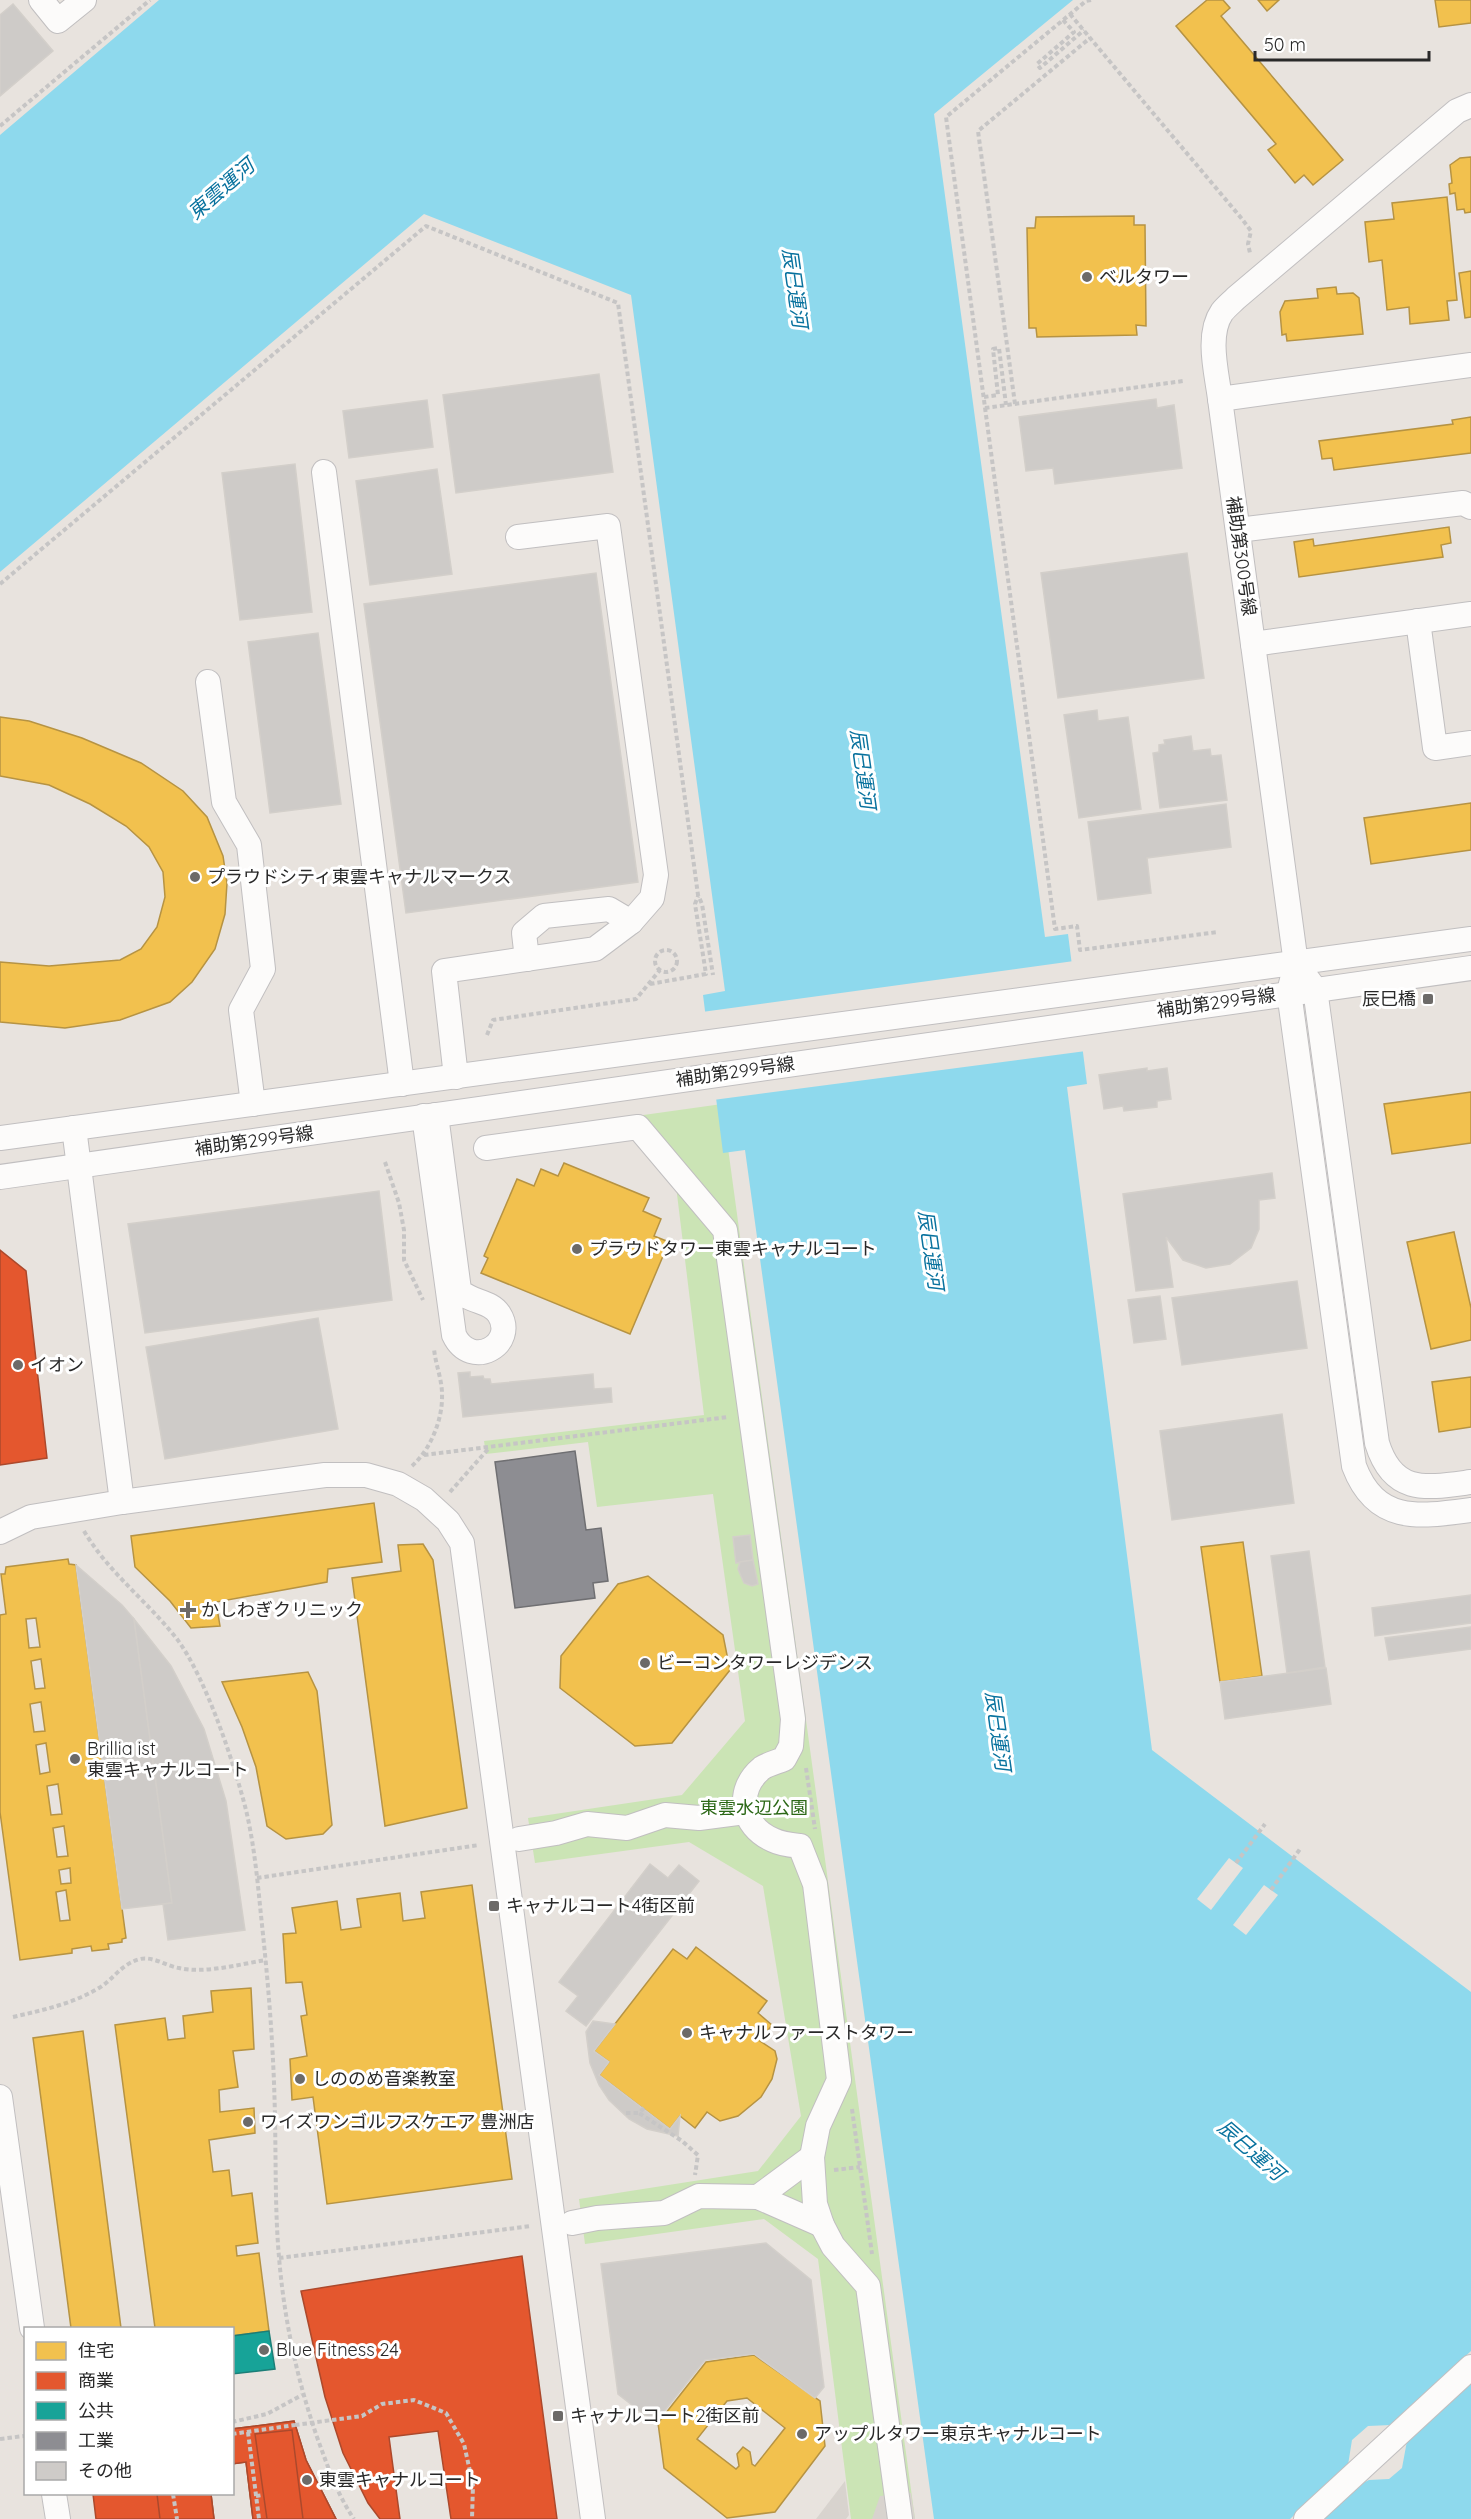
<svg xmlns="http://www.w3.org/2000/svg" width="1471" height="2519" viewBox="0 0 1471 2519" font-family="Quicksand,'Noto Sans JP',sans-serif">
<rect width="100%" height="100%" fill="#e8e3de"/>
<path fill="#cbe4b5" d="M 722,1104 L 915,2519 L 851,2519 L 818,2259 L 764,2219 L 585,2244 L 579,2199 L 758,2171 L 801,2116 L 763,1886 L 689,1842 L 535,1863 L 528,1818 L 682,1795 L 745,1721 L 713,1494 L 597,1507 L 588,1442 L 486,1454 L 484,1441 L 704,1415 L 676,1186 L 638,1139 L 518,1155 L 515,1133 Z"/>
<g fill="#d8d3ce">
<path d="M 845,2481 L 849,2515 L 846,2519 L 816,2519 Z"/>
<path d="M 911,2493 L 915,2519 L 872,2519 L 880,2496 Z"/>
</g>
<path fill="#8ed9ed" d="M 159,0 L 1073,0 L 934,114 L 1045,937 L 1068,934 L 1087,1084 L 1067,1087 L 1152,1750 L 1471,1992 L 1471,2519 L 934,2519 L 745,1150 L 723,1153 L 703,995 L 725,991 L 631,295 L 424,214 L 0,572 L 0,135 Z"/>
<g fill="#e8e3de">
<path d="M 1074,961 L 1086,1051 L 713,1100 L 702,1012 Z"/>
<path d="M 1229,1858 L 1243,1868 L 1211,1910 L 1197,1899 Z"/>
<path d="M 1264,1885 L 1278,1895 L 1246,1935 L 1233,1925 Z"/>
<path d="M 1471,2351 L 1471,2382 L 1407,2441 L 1402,2468 L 1389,2479 L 1369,2480 L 1361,2484 L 1322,2519 L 1290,2519 L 1348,2465 L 1352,2440 L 1368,2426 L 1391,2425 Z"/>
</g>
<g fill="#f2c14e" stroke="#b69343" stroke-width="1.5" fill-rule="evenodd">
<path d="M 1207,0 L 1223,0 L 1230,8 L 1221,16 L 1343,160 L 1313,185 L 1304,175 L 1295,183 L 1268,150 L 1276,144 L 1176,26 Z"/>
<path d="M 1258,0 L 1279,0 L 1267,11 Z"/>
<path d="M 1435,0 L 1471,0 L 1471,23 L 1439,27 Z"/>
<path d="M 1471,157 L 1471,212 L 1465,213 L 1464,209 L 1457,210 L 1455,193 L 1450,194 L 1449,184 L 1452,183 L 1450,165 L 1460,158 Z"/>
<path d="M 1447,197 L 1457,300 L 1447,301 L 1449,320 L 1410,324 L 1409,307 L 1387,310 L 1382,260 L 1369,262 L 1365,222 L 1394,219 L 1392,203 Z"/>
<path d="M 1134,216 L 1134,225 L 1145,225 L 1146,326 L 1136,325 L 1137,335 L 1037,337 L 1036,328 L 1029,328 L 1027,228 L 1035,228 L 1036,217 Z"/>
<path d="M 1471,271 L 1471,317 L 1465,318 L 1459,273 Z"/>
<path d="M 1336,287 L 1337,294 L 1353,293 L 1359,298 L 1363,334 L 1287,341 L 1286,334 L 1282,335 L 1280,312 L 1285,301 L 1318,298 L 1317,289 Z"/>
<path d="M 1471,417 L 1471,453 L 1334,470 L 1332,458 L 1322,459 L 1319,441 L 1453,424 L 1452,420 Z"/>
<path d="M 1449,527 L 1451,543 L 1441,545 L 1443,557 L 1299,577 L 1294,542 L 1313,539 L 1314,546 Z"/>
<path d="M 0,717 L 29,721 L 82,738 L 141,763 L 183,791 L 207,817 L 223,856 L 227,883 L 225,914 L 215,949 L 192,982 L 170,1002 L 120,1020 L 65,1028 L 0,1022 L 0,962 L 49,966 L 120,960 L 141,949 L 157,927 L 165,897 L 163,872 L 149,847 L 126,826 L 90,804 L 49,785 L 0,776 Z"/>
<path d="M 1471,803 L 1471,850 L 1371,864 L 1364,818 Z"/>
<path d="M 1471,1092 L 1471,1143 L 1392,1154 L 1384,1104 Z"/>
<path d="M 564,1163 L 649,1198 L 643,1211 L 661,1219 L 654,1236 L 669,1242 L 630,1334 L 481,1273 L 488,1258 L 484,1256 L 517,1179 L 534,1186 L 541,1169 L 558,1176 Z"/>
<path d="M 1454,1232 L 1471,1308 L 1471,1340 L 1431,1349 L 1407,1242 Z"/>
<path d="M 1471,1377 L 1471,1427 L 1439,1432 L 1432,1382 Z"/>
<path d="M 374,1503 L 382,1562 L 328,1569 L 327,1582 L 216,1602 L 220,1626 L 191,1628 L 170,1601 L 135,1567 L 131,1536 Z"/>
<path d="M 1243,1542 L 1262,1676 L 1220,1682 L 1201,1547 Z"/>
<path d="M 423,1544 L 433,1560 L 467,1808 L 385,1826 L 352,1578 L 401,1571 L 398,1545 Z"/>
<path d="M 68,1559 L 69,1564 L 76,1565 L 126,1938 L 122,1939 L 122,1942 L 108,1944 L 109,1949 L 92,1951 L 91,1946 L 72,1949 L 72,1953 L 20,1960 L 0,1812 L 0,1615 L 6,1614 L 1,1574 L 5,1574 L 6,1567 ZM 36,1618 L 40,1647 L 29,1648 L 26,1619 ZM 41,1659 L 45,1688 L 35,1689 L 31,1661 ZM 41,1702 L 45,1731 L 34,1732 L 30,1704 ZM 46,1743 L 50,1772 L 40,1774 L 36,1745 ZM 58,1784 L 62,1814 L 51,1815 L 47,1786 ZM 64,1826 L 68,1856 L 57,1857 L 53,1828 ZM 70,1868 L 71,1883 L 61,1884 L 59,1870 ZM 66,1890 L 70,1920 L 60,1921 L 56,1892 Z"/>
<path d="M 648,1576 L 723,1635 L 730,1670 L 672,1743 L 635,1746 L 560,1688 L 561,1656 L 618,1584 Z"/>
<path d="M 308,1672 L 317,1691 L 332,1825 L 323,1834 L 286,1839 L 267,1826 L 256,1767 L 242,1727 L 222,1682 Z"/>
<path d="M 472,1885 L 512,2179 L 327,2204 L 313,2097 L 292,2100 L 290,2059 L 307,2056 L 301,2016 L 307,2015 L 302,1982 L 286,1983 L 283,1934 L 296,1933 L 292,1908 L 337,1901 L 341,1930 L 361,1927 L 357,1899 L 400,1893 L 403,1921 L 425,1918 L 421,1892 Z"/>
<path d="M 696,1947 L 767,2001 L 758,2013 L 772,2025 L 760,2041 L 775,2051 L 777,2059 L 772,2079 L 761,2097 L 738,2116 L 720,2121 L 707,2112 L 695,2128 L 680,2116 L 670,2129 L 599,2075 L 609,2062 L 594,2051 L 673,1949 L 687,1959 Z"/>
<path d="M 251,1988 L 254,2049 L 233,2051 L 238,2087 L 219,2090 L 220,2112 L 254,2108 L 255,2133 L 209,2140 L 213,2172 L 229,2170 L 232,2196 L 252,2193 L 258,2243 L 236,2246 L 237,2256 L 259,2253 L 269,2331 L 232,2336 L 232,2328 L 155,2328 L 115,2025 L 165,2018 L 168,2040 L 185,2038 L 183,2016 L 213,2012 L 211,1991 Z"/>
<path d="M 83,2031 L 121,2328 L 71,2328 L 33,2038 Z"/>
<path d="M 754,2355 L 820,2401 L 825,2446 L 775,2512 L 727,2518 L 664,2468 L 658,2423 L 706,2362 ZM 747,2398 L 785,2428 L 755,2466 L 752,2464 L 750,2452 L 743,2447 L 737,2454 L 739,2466 L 736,2469 L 697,2439 L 727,2401 Z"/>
</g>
<g fill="#e4572e" stroke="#ac492c" stroke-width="1.5">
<path d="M 0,1250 L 26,1271 L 47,1458 L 0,1465 Z"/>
<path d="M 522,2256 L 557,2519 L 451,2519 L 438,2431 L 389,2437 L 400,2519 L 380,2519 L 368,2503 L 343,2453 L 325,2397 L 301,2291 Z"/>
<path d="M 294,2421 L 306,2460 L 336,2519 L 253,2519 L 246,2462 L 232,2464 L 232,2429 Z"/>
<path d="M 294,2421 L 306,2460 L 336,2519 L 303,2519 L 292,2430 L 255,2434 L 267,2519 L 253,2519 L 246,2462 L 232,2464 L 232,2429 Z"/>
<path d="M 93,2494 L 211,2494 L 214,2519 L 96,2519 Z"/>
<path d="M 157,2494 L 211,2494 L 214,2519 L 160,2519 Z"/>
</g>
<path fill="#17a398" stroke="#1c7e77" stroke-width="1.5" d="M 269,2331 L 275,2369 L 232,2374 L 232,2336 Z"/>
<path fill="#8d8d92" stroke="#6f6f72" stroke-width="1.5" d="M 575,1451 L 586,1530 L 601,1528 L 608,1581 L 593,1583 L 595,1598 L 515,1608 L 495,1462 Z"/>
<g fill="#cecbc8" stroke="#d3cfca" stroke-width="1.5">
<path d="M 13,4 L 53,51 L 0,96 L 0,15 Z"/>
<path d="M 599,374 L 613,472 L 456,493 L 443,395 Z"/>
<path d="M 1156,399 L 1157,408 L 1174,405 L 1182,468 L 1055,484 L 1053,468 L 1026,471 L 1019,417 Z"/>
<path d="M 427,400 L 433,447 L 349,458 L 343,411 Z"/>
<path d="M 295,464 L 312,612 L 240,620 L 222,473 Z"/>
<path d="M 437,469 L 452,574 L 370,585 L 356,481 Z"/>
<path d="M 1187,553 L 1204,678 L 1058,698 L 1041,573 Z"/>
<path d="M 596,573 L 638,882 L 406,913 L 364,604 Z"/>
<path d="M 318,633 L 341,804 L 270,813 L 248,642 Z"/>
<path d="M 1097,710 L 1098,721 L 1128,717 L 1141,809 L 1079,818 L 1064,715 Z"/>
<path d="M 1191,736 L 1193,751 L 1210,749 L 1211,756 L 1221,755 L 1227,800 L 1160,808 L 1153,753 L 1159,752 L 1159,745 L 1165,744 L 1164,740 Z"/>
<path d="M 1226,804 L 1231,847 L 1147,858 L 1151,893 L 1098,900 L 1088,822 Z"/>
<path d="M 1147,1068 L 1147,1071 L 1167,1068 L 1171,1099 L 1157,1101 L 1157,1107 L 1124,1111 L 1123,1106 L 1104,1109 L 1099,1075 Z"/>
<path d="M 1272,1173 L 1275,1198 L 1259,1200 L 1259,1229 L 1251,1248 L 1230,1264 L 1206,1268 L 1183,1260 L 1166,1237 L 1173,1287 L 1136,1291 L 1123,1194 Z"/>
<path d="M 379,1191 L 392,1300 L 145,1333 L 128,1224 Z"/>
<path d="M 1297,1281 L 1307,1348 L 1182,1365 L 1172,1298 Z"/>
<path d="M 1160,1296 L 1166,1339 L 1134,1343 L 1128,1300 Z"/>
<path d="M 318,1318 L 338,1429 L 165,1459 L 146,1347 Z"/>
<path d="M 470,1372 L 470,1377 L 483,1376 L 484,1379 L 490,1379 L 491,1384 L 593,1374 L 594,1389 L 611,1388 L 612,1402 L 463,1417 L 458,1373 Z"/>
<path d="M 1282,1414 L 1294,1503 L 1172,1520 L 1160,1431 Z"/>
<path d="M 750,1535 L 753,1560 L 736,1563 L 733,1537 Z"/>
<path d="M 1309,1551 L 1325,1667 L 1287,1673 L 1271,1556 Z"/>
<path d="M 753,1560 L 758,1584 L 752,1586 L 744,1583 L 738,1569 L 740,1562 Z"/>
<path d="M 76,1565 L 122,1605 L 134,1619 L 172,1903 L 122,1909 Z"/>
<path d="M 1471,1595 L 1471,1623 L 1375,1636 L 1372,1608 Z"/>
<path d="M 134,1619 L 171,1666 L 204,1729 L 226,1801 L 245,1930 L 168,1940 L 163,1904 L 172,1903 Z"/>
<path d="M 1471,1627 L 1471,1649 L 1389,1660 L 1385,1638 Z"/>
<path d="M 1326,1668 L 1331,1704 L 1225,1719 L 1220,1682 Z"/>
<path d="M 650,1864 L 668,1878 L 679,1865 L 699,1881 L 586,2026 L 566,2011 L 578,1996 L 559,1982 Z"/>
<path d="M 593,2021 L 615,2024 L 594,2051 L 609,2062 L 599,2075 L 670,2129 L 680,2116 L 678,2136 L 647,2129 L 629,2119 L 609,2100 L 599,2085 L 590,2063 L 586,2032 Z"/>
<path d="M 766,2243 L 811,2280 L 824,2387 L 815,2398 L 754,2354 L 705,2360 L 655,2423 L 618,2394 L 601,2264 Z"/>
</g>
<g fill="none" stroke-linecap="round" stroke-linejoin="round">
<g stroke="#c1bfc0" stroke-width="26">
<g id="minor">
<path d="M 41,0 L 58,21 L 84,0"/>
<path d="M 1471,365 L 1220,399 L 1296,964 L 1289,992 L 1354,1466 C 1376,1524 1419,1517 1471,1510"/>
<path d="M 1220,399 C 1217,374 1206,335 1222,312 C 1226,307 1231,303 1236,298 L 1457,111 L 1471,105"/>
<path d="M 324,472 L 402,1084"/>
<path d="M 1238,530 L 1463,503 L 1471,507"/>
<path d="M 1418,621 L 1435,748 L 1471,743"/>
<path d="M 1253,644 L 1471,614"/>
<path d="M 208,682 L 224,802 L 249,845 L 263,969 L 241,1010 L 253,1104"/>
<path d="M 527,959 L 524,933 L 544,916 L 609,909 L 631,922"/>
<path d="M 1306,977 L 1315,989 L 1377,1443 C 1393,1495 1426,1488 1471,1482"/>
<path d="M 456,1077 L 444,971 L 595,949 L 631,922 L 652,898 L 656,875 L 608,526 L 518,537"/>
<path d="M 424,1116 L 454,1335 C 471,1371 518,1344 499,1314 C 490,1300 470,1303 459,1290 L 436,1115"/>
<path d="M 74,1128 L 122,1502"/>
<path d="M 0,1138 L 1471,939"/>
<path d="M 486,1148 L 638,1127 L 725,1230 L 793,1719 L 791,1746 L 784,1759 C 777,1762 768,1764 762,1768 C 735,1790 741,1826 773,1840 C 781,1844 791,1845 800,1846 L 815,1884 L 839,2080 L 818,2126 L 812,2157 L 815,2204 L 822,2225 L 833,2246 L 868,2286 L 900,2519"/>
<path d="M 0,1177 L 1471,968"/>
<path d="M 0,1532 L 31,1517 L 122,1502 L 325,1475 L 366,1475 L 398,1484 L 424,1499 L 448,1521 L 462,1543 L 593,2519"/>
<path d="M 519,1839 L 556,1833 L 587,1824 L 627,1828 L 665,1815 L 699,1818 L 745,1812"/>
<path d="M 0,2097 L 32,2328"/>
<path d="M 758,2197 L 812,2157"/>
<path d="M 572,2223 L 597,2218 L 664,2213 L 699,2196 L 758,2197 L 822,2225"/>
<path d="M 54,2494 L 58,2519"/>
<path d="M 1306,2519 L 1471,2367"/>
</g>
</g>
<g stroke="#c6c5c5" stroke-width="4" stroke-dasharray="4.5 3" stroke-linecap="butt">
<path d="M 1091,0 L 1086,1 L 946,117 L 1055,929 L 1077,926 L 1080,950 L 1218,932"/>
<path d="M 1070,14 L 1242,219 L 1251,231 L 1248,244 L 1250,253"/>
<path d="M 1063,20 L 1074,32 L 1037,64 L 1040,68 L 1084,30"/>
<path d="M 0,126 L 150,0"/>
<path d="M 984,397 L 998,395 L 993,349 L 999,348 L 1006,405"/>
<path d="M 1015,404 L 978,131 L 1090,38"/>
<path d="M 985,408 L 1183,381"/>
<path d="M 0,584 L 426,226 L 618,303 L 698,895 L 702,904 L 713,975"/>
<circle cx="666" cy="961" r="11"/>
<path d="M 650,984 L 706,974 L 695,904 L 698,896"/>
<path d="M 487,1035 L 493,1020 L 636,999 L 660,970"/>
<path d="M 385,1162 L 399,1203 L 404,1230 L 404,1260 L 423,1300"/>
<path d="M 424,1455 L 728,1417"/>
<path d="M 412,1466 C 430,1450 443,1420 442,1394 C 442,1379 435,1363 434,1348"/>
<path d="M 450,1492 L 489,1448"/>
<path d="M 84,1531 C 108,1572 148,1602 177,1639 C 206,1678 234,1763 246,1810 C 255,1848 258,1887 262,1925 C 269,1990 274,2055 275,2120 C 276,2166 275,2212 279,2257 C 284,2319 297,2379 317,2437 C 328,2467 336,2492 354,2519"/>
<path d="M 806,1768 L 815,1829"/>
<path d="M 257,1878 L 479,1845"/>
<path d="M 13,2017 C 43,2010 72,2004 99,1988 C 114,1979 121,1964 140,1959 C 153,1956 166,1966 179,1968 C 205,1974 240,1964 266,1960"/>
<path d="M 644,2108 L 639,2113 L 682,2141 L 698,2155 L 695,2175"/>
<path d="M 852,2109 L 872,2254"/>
<path d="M 626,2113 L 639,2113"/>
<path d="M 834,2170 L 860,2167"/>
<path d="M 279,2258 L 531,2226"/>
<path d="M 332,2420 L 362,2416 L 382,2404 L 414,2400 L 446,2413 L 464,2444 L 473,2485 L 472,2519"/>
<path d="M 232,2422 L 267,2414 L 302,2395"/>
<path d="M 248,2432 L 259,2519"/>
<path d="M 232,2434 L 295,2425"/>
<path d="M 0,2439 L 24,2436"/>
<path d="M 173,2494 L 177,2519"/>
<path d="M 256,2496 L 263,2495"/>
</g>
<use href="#minor" stroke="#fcfbfa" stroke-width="24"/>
<g stroke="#c6c5c5" stroke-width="4" stroke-dasharray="4.5 3" stroke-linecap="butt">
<path d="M 1236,1863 L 1265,1824"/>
<path d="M 1271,1890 L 1300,1849"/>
<path d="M 295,2425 L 332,2420"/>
</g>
</g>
<g fill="#6c6a68" stroke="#fff" stroke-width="2">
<circle cx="1087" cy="277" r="6"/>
<circle cx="195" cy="877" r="6"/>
<rect x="1422" y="993" width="12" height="12" rx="3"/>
<circle cx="577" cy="1249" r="6"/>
<circle cx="18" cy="1365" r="6"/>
<path d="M185 1601h6v6h6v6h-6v6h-6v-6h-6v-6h6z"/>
<circle cx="645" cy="1663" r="6"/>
<circle cx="75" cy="1759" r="6"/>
<rect x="488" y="1900" width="12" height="12" rx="3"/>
<circle cx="687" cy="2033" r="6"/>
<circle cx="300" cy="2079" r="6"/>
<circle cx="248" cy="2122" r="6"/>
<circle cx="264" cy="2350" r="6"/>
<rect x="552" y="2410" width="12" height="12" rx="3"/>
<circle cx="802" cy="2434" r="6"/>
<circle cx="307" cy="2480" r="6"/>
</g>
<g text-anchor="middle" stroke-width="6" stroke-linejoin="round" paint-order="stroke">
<g font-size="18" fill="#292929" stroke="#fff" text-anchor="start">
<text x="1099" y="283">ベルタワー</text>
<text x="207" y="883">プラウドシティ東雲キャナルマークス</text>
<text x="1416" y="1005" text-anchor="end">辰巳橋</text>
<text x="589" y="1255">プラウドタワー東雲キャナルコート</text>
<text x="30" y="1371">イオン</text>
<text x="201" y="1616">かしわぎクリニック</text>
<text x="657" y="1669">ビーコンタワーレジデンス</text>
<text x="87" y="1755">Brillia ist<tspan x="87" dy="21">東雲キャナルコート</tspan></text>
<text x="506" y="1912">キャナルコート4街区前</text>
<text x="699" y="2039">キャナルファーストタワー</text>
<text x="312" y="2085">しののめ音楽教室</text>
<text x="260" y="2128">ワイズワンゴルフスケエア 豊洲店</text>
<text x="276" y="2356">Blue Fitness 24</text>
<text x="570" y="2422">キャナルコート2街区前</text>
<text x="814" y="2440">アップルタワー東京キャナルコート</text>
<text x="319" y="2486">東雲キャナルコート</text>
</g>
<g font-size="18" fill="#292929" stroke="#fff">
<text transform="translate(1241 556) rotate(82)" y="6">補助第300号線</text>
<text transform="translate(1216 1003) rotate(-8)" y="6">補助第299号線</text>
<text transform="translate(735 1072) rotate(-8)" y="6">補助第299号線</text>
<text transform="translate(254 1141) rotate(-8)" y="6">補助第299号線</text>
</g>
<g font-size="18" fill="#2c6817" stroke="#fff">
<text x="754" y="1814">東雲水辺公園</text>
</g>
<g font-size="20" font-style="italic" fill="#08729e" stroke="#fff">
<text transform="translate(221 189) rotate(-41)" y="7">東雲運河</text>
<text transform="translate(795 288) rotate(82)" y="7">辰巳運河</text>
<text transform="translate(863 769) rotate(82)" y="7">辰巳運河</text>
<text transform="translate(931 1250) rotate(82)" y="7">辰巳運河</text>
<text transform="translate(998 1731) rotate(82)" y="7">辰巳運河</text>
<text transform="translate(1251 2150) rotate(41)" y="7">辰巳運河</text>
</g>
</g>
<rect x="24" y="2327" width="210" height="168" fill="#ffffff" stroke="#a9a9a9" stroke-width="1.5"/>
<rect x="36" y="2342" width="30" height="18" fill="#f2c14e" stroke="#a9a9a9" stroke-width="1.5"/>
<text x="78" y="2357" font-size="18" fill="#292929">住宅</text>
<rect x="36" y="2372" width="30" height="18" fill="#e4572e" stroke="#a9a9a9" stroke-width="1.5"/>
<text x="78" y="2387" font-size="18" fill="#292929">商業</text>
<rect x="36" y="2402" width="30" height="18" fill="#17a398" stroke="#a9a9a9" stroke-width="1.5"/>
<text x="78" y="2417" font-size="18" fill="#292929">公共</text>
<rect x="36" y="2432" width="30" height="18" fill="#8d8d92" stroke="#a9a9a9" stroke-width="1.5"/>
<text x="78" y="2447" font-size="18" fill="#292929">工業</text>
<rect x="36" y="2462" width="30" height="18" fill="#cecbc8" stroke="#a9a9a9" stroke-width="1.5"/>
<text x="78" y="2477" font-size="18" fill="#292929">その他</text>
<path d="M1255 51v9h174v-9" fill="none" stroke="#292929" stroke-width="3"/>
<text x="1264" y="51" font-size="18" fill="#292929" stroke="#ffffff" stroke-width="4.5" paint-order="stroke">50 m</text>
</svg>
